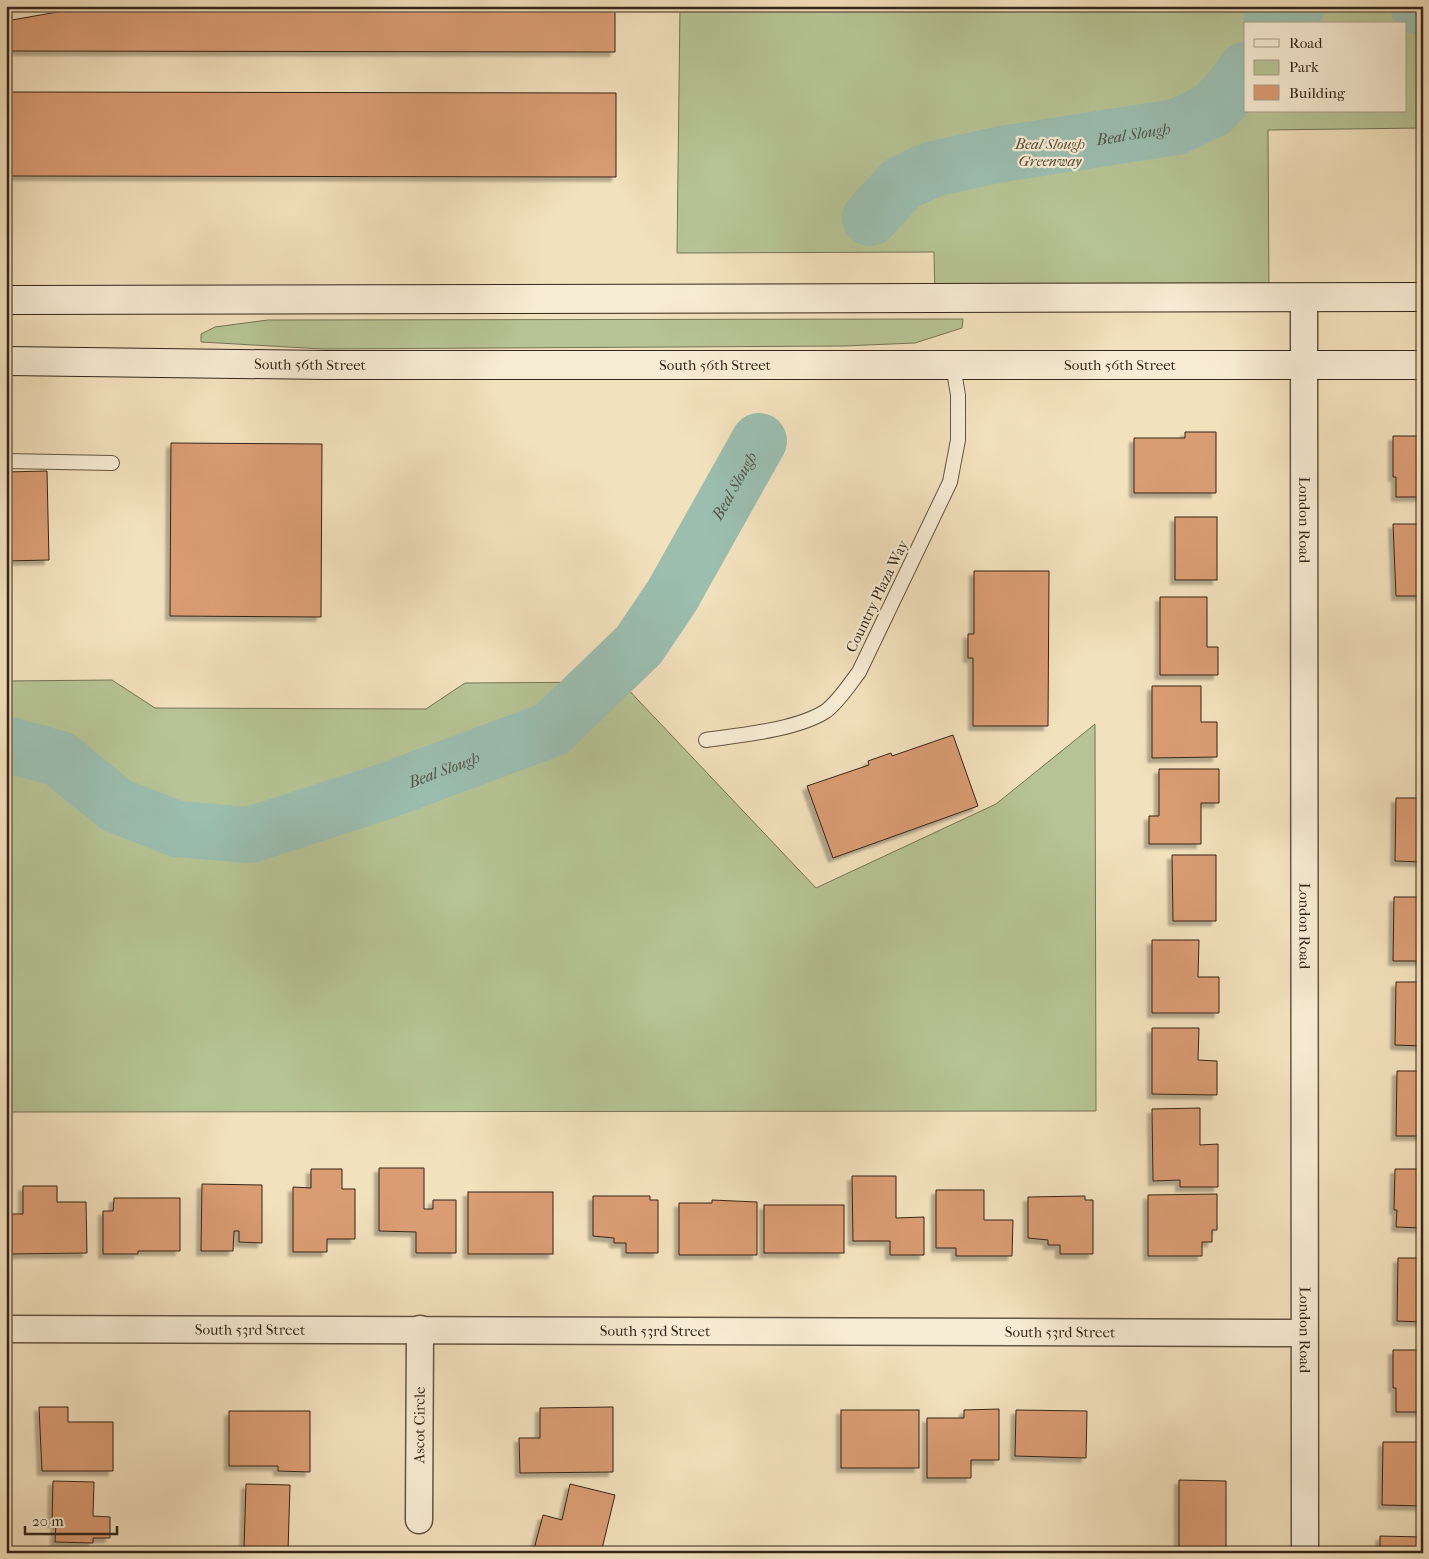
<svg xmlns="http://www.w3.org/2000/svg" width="1429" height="1559" viewBox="0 0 1429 1559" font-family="'IM FELL French Canon',serif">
<defs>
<filter id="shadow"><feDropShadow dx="-4.5" dy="4.5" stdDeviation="1" flood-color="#0004"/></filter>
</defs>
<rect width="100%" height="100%" fill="#f2e1bd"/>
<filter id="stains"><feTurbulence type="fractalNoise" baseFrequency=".004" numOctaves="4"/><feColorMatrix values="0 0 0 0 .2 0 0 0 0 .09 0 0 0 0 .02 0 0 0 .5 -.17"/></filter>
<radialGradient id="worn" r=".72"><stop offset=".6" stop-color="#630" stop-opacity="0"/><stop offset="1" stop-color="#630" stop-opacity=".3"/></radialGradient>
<g fill="#b6c495" stroke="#757557" fill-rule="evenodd">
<path d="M 680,6 L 1423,6 L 1423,128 L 1268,130 L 1269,298 L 935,299 L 934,252 L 677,253 ZM 1245,24 L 1405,24 L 1405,111 L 1245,111 Z"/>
<path d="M 963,319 L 962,328 L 915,343 L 844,346 L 323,349 L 201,342 L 201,334 L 215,327 L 268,320 Z"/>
<path d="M 112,680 L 155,708 L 426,709 L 465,683 L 621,682 L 816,888 L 996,804 L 1095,724 L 1096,1111 L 6,1112 L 6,681 Z"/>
</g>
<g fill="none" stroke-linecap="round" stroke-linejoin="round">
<g stroke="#9bbeaf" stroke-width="56">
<path d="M 1418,6 L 1423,8"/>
<path d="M 1271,24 L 1297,6"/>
<path id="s1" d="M 870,218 L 902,183 L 933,169 L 1002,154 L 1176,127 L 1212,110 L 1232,89 L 1245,70"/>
<path id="s2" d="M 6,744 L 60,759 L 116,805 L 177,829 L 250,835 L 386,791 L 552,729 L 639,645 L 672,596 L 759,441"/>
</g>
</g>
<g fill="#da9c73" stroke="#342619" filter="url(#shadow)">
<path d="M 92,6 L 615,6 L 615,52 L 6,51 L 6,21 Z"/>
<path d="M 6,92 L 616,93 L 616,177 L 6,176 Z"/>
<path d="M 1185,432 L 1216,432 L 1216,493 L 1134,493 L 1134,438 L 1185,438 Z"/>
<path d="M 1393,436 L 1423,436 L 1423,497 L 1396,497 L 1396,477 L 1393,477 Z"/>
<path d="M 171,443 L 322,444 L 321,617 L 170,616 Z"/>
<path d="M 47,471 L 49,560 L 6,561 L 6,472 Z"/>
<rect x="1175" y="517" width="42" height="63"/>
<path d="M 1393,524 L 1423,524 L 1423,596 L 1396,596 Z"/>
<path d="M 974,571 L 1049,571 L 1048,726 L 973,726 L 973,658 L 968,658 L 968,634 L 974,634 Z"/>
<path d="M 1160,597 L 1207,597 L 1207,647 L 1218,647 L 1218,675 L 1160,675 Z"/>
<path d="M 1152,686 L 1201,686 L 1201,722 L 1217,722 L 1217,757 L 1152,758 Z"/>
<path d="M 953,735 L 978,806 L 833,858 L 807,786 L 869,765 L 868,761 L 891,753 L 892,756 Z"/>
<path d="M 1159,769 L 1219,769 L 1219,803 L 1201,803 L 1201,844 L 1149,844 L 1149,816 L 1159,816 Z"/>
<path d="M 1396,798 L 1423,798 L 1423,862 L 1395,861 Z"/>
<path d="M 1172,855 L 1216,855 L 1216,921 L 1173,921 Z"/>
<path d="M 1394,897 L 1423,897 L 1423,961 L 1393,961 Z"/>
<path d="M 1152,940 L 1199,940 L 1198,977 L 1219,977 L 1219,1013 L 1152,1013 Z"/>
<path d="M 1396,982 L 1423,982 L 1423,1046 L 1395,1045 Z"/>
<path d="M 1152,1028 L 1199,1028 L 1198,1060 L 1217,1061 L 1217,1095 L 1152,1094 Z"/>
<path d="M 1397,1071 L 1423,1071 L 1423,1136 L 1396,1136 Z"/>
<path d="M 1200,1108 L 1200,1145 L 1218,1144 L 1218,1187 L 1180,1187 L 1180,1180 L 1153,1181 L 1152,1109 Z"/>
<path d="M 379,1168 L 424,1168 L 424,1209 L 433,1209 L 433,1200 L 456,1200 L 456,1253 L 416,1253 L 416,1232 L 379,1231 Z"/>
<path d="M 311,1169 L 342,1169 L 342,1189 L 355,1189 L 355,1239 L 327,1239 L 327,1252 L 293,1252 L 293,1187 L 311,1188 Z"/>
<path d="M 1395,1169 L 1423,1169 L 1423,1228 L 1396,1227 L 1397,1210 L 1394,1210 Z"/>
<path d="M 852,1176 L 896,1176 L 896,1218 L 924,1217 L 924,1255 L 890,1255 L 890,1241 L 853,1241 Z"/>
<path d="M 202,1184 L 262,1185 L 262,1243 L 239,1242 L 239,1231 L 234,1231 L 233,1251 L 201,1251 Z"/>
<path d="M 23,1186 L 57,1186 L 57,1202 L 86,1202 L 87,1253 L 12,1254 L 12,1214 L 23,1214 Z"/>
<path d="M 936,1190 L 984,1190 L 984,1220 L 1013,1220 L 1012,1256 L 956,1256 L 956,1248 L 936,1248 Z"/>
<rect x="468" y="1192" width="85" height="62"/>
<path d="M 1217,1194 L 1217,1230 L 1212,1230 L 1212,1242 L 1202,1242 L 1202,1256 L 1148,1256 L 1148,1195 Z"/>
<path d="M 593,1196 L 650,1196 L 650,1200 L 658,1200 L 658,1253 L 626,1253 L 626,1243 L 614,1243 L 614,1238 L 593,1236 Z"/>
<path d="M 1085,1196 L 1085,1200 L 1093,1200 L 1093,1254 L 1060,1254 L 1060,1245 L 1048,1245 L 1048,1240 L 1028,1238 L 1028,1197 Z"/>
<path d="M 114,1198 L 180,1198 L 180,1251 L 138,1251 L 138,1254 L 103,1254 L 103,1211 L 113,1211 Z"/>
<path d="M 712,1200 L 757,1202 L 757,1255 L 679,1255 L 679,1203 L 712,1203 Z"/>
<rect x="764" y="1205" width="80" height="48"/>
<path d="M 1398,1258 L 1423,1258 L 1423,1322 L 1397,1321 Z"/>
<path d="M 1393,1350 L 1423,1350 L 1423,1412 L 1396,1412 L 1396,1388 L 1393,1388 Z"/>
<path d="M 39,1407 L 68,1407 L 68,1422 L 113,1422 L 113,1471 L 42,1471 Z"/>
<path d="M 613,1407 L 613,1472 L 520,1473 L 519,1438 L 540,1438 L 540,1408 Z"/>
<path d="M 999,1409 L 999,1460 L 971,1460 L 971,1478 L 927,1478 L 927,1418 L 964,1418 L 964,1410 Z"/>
<rect x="841" y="1410" width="78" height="58"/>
<path d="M 1016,1410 L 1087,1411 L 1086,1458 L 1015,1456 Z"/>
<path d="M 229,1411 L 310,1411 L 310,1472 L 278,1471 L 278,1466 L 229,1466 Z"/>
<path d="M 1383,1442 L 1423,1442 L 1423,1506 L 1382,1505 Z"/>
<path d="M 1179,1480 L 1226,1481 L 1226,1553 L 1179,1553 Z"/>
<path d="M 53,1481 L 94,1482 L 93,1516 L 110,1517 L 110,1538 L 93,1538 L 93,1543 L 55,1542 L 56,1523 L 52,1523 Z"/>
<path d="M 246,1484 L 290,1485 L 288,1551 L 244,1549 Z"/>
<path d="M 570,1484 L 615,1495 L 601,1553 L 549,1553 L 534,1549 L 543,1515 L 562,1520 Z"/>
<path d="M 1380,1536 L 1423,1537 L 1423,1553 L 1380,1553 Z"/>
</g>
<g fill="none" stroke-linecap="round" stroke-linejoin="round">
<g stroke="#645542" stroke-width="16">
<g id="lane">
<path d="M 6,461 L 112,463"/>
<path d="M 706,740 C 740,735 797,730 826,711 C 839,701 849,685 859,672 L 950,482 L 958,440 L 958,395 L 953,366"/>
</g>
</g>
<g stroke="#645542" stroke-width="29">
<g id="street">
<path id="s3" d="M 1304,298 L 1305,1553"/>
<path id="s4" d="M 6,1329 L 1304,1333"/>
<path id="s5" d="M 419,1520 L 420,1329"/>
</g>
</g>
<g stroke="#342619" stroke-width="30">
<g id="secondary">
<path d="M 6,300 L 1423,297"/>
<path id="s6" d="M 6,361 L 325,365 L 1423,365"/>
</g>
</g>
<use href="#lane" stroke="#f7ecd4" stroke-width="14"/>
<use href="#street" stroke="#f7ecd4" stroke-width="26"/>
<use href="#secondary" stroke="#f7ecd4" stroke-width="28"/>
</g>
<g text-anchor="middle" stroke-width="4.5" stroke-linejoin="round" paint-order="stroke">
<g font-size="15" font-style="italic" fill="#544e38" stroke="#f7ecd4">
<text x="1050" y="149">Beal Slough<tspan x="1050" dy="17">Greenway</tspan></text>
</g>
<g font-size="15" fill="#342619" stroke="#f7ecd4">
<text dy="5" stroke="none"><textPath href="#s6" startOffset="304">South 56th Street</textPath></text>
<text dy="5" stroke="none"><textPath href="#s6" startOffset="709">South 56th Street</textPath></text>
<text dy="5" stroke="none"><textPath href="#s6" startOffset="1114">South 56th Street</textPath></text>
<text dy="5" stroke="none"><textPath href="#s3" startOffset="222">London Road</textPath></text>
<text transform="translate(877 596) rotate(-64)" y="5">Country Plaza Way</text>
<text dy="5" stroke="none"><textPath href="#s3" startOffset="628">London Road</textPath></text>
<text dy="5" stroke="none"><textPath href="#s4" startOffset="244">South 53rd Street</textPath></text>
<text dy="5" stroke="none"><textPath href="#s4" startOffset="649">South 53rd Street</textPath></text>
<text dy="5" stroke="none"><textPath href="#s3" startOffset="1032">London Road</textPath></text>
<text dy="5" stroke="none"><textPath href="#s4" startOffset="1054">South 53rd Street</textPath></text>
<text dy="5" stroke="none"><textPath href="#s5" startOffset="95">Ascot Circle</textPath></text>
</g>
<g font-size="16" font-style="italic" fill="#535446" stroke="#f7ecd4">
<text dy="6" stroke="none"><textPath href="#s1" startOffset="285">Beal Slough</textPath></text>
<text dy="6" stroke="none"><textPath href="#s2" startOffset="894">Beal Slough</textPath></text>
<text dy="6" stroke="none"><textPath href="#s2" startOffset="472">Beal Slough</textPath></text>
</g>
</g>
<rect width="1429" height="1559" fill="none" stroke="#f2e1bd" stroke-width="25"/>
<rect x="8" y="8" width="1414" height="1544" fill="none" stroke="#342619" stroke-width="2.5"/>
<rect x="12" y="12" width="1404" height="1534" fill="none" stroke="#342619"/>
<rect x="1244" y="22" width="162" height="90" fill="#f7ecd4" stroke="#a99d89"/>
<rect x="1254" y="39" width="25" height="8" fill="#f7ecd4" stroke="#a99d89"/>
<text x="1289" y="48" font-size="15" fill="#342619">Road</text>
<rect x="1254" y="60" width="25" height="15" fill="#b6c495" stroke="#a99d89"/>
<text x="1289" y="72" font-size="15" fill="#342619">Park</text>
<rect x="1254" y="85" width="25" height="15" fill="#da9c73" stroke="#a99d89"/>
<text x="1289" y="98" font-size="15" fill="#342619">Building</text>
<path d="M25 1526v8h92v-8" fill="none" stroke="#342619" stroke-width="2.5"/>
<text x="32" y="1526" font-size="15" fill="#342619" stroke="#f7ecd4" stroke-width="4" paint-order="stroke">20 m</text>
<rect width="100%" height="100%" filter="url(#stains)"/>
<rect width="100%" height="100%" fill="url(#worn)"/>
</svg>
